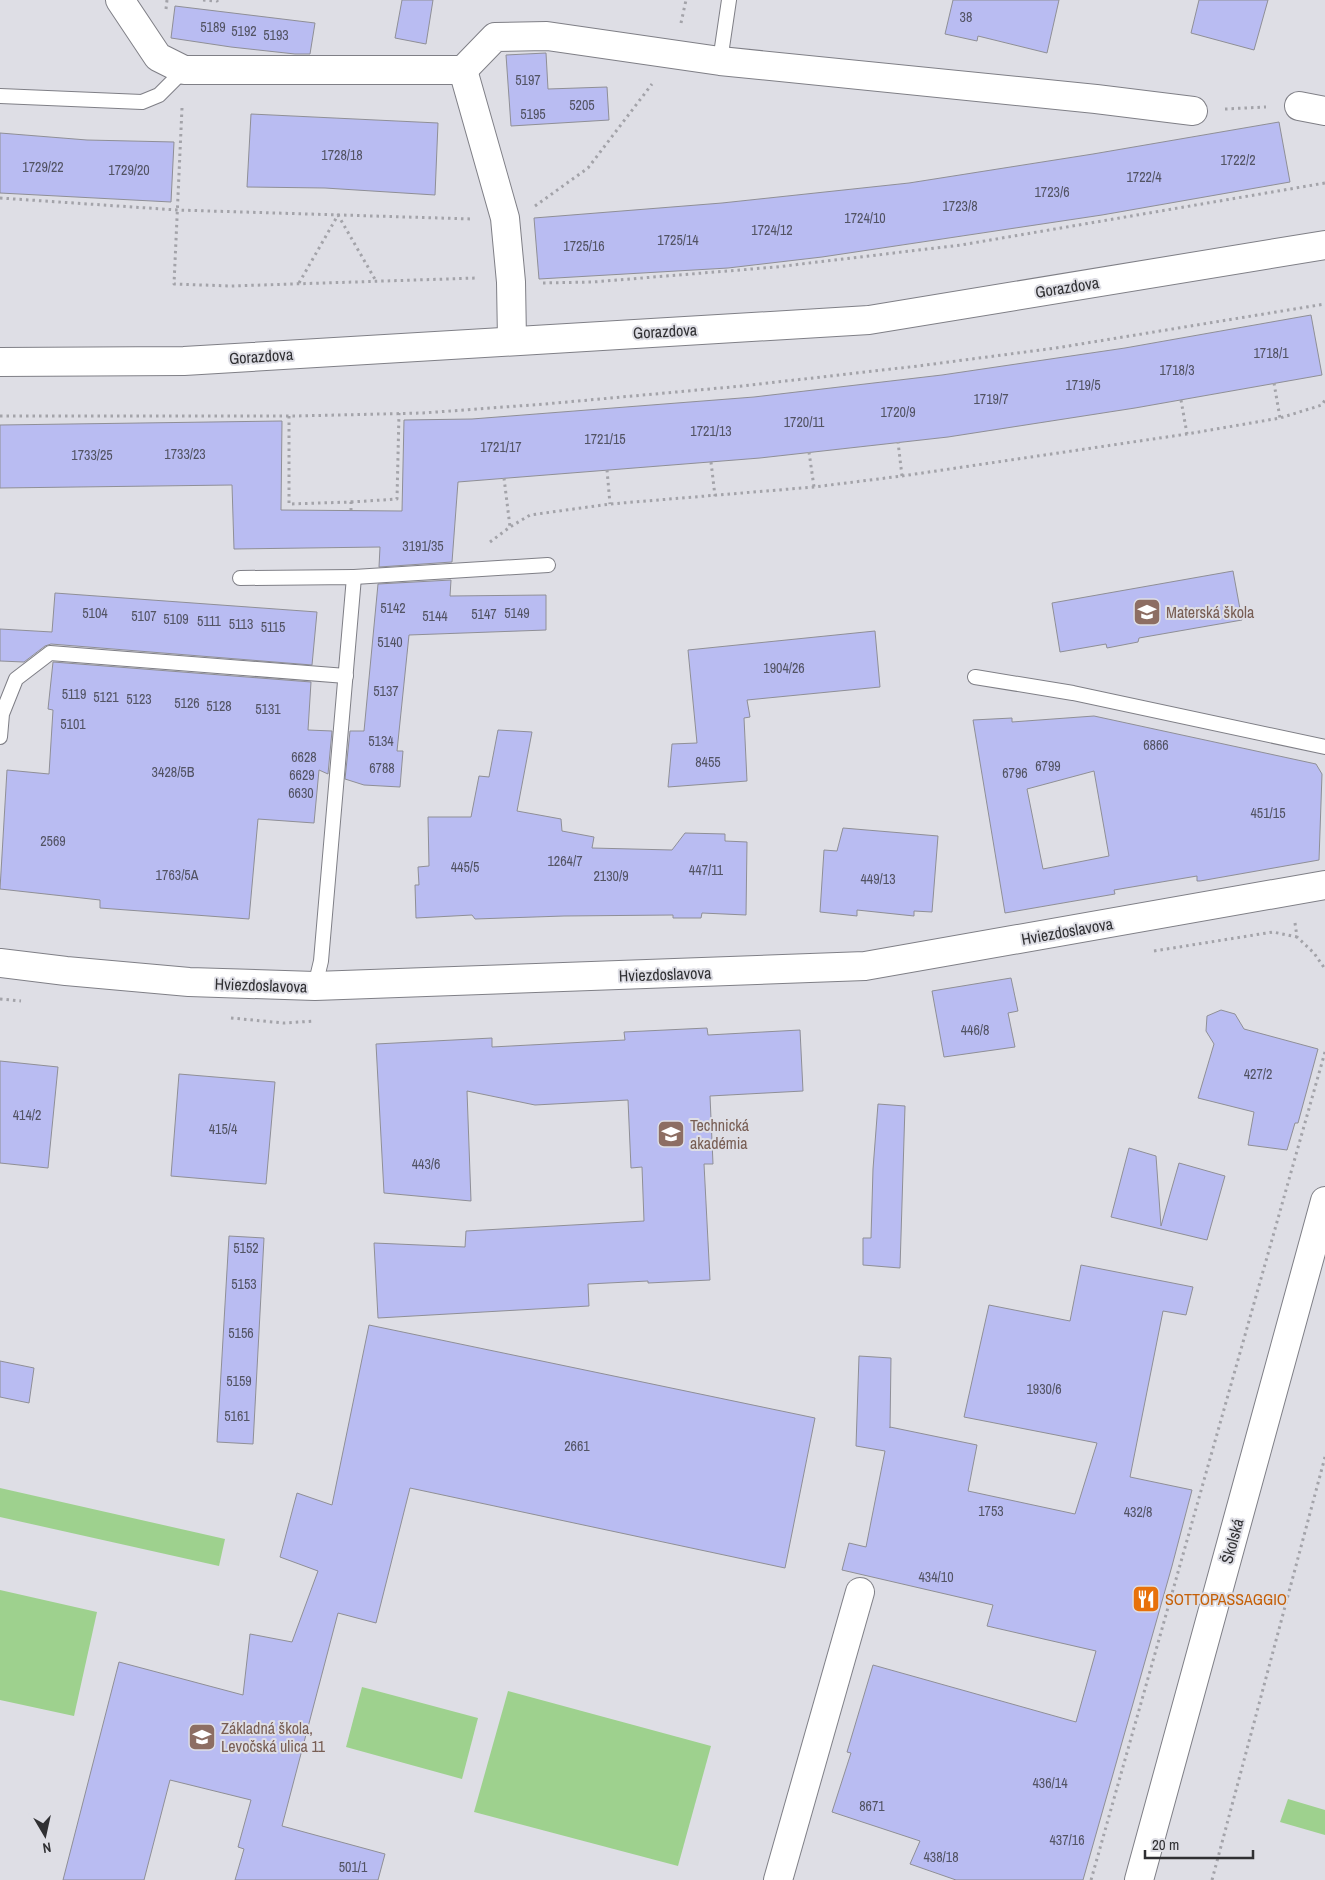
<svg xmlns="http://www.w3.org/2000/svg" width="1325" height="1880" viewBox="0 0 1325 1880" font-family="'Archivo Narrow',sans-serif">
<rect width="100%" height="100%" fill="#dedee5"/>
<g fill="#9ed18e">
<path d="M 0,1488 L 225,1539 L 219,1566 L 0,1517 Z"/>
<path d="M 0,1590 L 97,1612 L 74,1716 L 0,1700 Z"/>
<path d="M 362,1687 L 478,1718 L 462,1779 L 346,1747 Z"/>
<path d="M 508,1691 L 711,1746 L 678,1866 L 474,1812 Z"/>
<path d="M 1288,1799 L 1325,1810 L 1325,1835 L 1280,1822 Z"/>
</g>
<g fill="#b9bcf2" stroke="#8f8f96" fill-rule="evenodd">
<path d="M 402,0 L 433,0 L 426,44 L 395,38 Z"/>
<path d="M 953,0 L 1059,0 L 1047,53 L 978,36 L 977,41 L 945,34 Z"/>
<path d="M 1199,0 L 1268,0 L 1254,50 L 1191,33 Z"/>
<path d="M 175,6 L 315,23 L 310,54 L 295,54 L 231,47 L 171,38 Z"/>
<path d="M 546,53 L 548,89 L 607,87 L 609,120 L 511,126 L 506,55 Z"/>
<path d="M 251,114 L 438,123 L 435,195 L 325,188 L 247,187 Z"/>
<path d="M 1279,122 L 1290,182 L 1102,215 L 822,257 L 728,268 L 539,279 L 534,218 L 722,203 L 909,183 L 1093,154 Z"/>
<path d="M 0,133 L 87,140 L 174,142 L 171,202 L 0,193 Z"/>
<path d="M 1311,315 L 1322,375 L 1135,408 L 948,437 L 760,458 L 458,482 L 452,562 L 379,567 L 380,547 L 234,549 L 232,485 L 0,488 L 0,425 L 282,421 L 281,510 L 402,511 L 404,420 L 472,419 L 754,397 L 942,375 L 1125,348 Z"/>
<path d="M 1233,571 L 1242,620 L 1139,638 L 1138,642 L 1107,648 L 1106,644 L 1060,652 L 1052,603 Z"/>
<path d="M 451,580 L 450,596 L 546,595 L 546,630 L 409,635 L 397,751 L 403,751 L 400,787 L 364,785 L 345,779 L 350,731 L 364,731 L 378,584 Z"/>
<path d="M 55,593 L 317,612 L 312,665 L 51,644 L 45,646 L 24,662 L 0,661 L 0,629 L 52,632 Z"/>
<path d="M 875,631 L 880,687 L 747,700 L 750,717 L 744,718 L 747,781 L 668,787 L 672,744 L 697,743 L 688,650 Z"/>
<path d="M 53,662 L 311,682 L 308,730 L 332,731 L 328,774 L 319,770 L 314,823 L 258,819 L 249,919 L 100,908 L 100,900 L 0,889 L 7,770 L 49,774 L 53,710 L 48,709 Z"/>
<path d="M 1094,716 L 1316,764 L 1322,774 L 1319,860 L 1200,881 L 1197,881 L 1197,876 L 1114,890 L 1115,894 L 1005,913 L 973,720 L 1012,718 L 1012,722 ZM 1094,771 L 1109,856 L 1043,869 L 1027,789 Z"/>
<path d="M 498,730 L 532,732 L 517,811 L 561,819 L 562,831 L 594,837 L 592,848 L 672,850 L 685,833 L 725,834 L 725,841 L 747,842 L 746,915 L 702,913 L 701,918 L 673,918 L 673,915 L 564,916 L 475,919 L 472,915 L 416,918 L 415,885 L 419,885 L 418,867 L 429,866 L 428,817 L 471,817 L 479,776 L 489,777 Z"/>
<path d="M 843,828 L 938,836 L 932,912 L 914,911 L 914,916 L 857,910 L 857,916 L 820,912 L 824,850 L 837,851 Z"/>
<path d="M 1011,978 L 1018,1011 L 1008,1013 L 1015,1047 L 944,1057 L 932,991 Z"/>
<path d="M 1221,1010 L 1235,1014 L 1244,1029 L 1318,1049 L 1298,1123 L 1295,1123 L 1287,1150 L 1248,1145 L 1254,1112 L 1198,1098 L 1214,1044 L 1206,1031 L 1207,1016 Z"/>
<path d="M 707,1028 L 708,1035 L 800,1030 L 803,1091 L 710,1096 L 713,1164 L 704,1164 L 710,1280 L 648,1283 L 648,1281 L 588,1284 L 589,1306 L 378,1318 L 374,1243 L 465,1247 L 466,1231 L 644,1221 L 642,1167 L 631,1168 L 628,1100 L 535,1105 L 467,1091 L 471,1201 L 384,1193 L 376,1044 L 492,1038 L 492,1047 L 625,1040 L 624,1032 Z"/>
<path d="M 0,1061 L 58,1067 L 48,1168 L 0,1163 Z"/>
<path d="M 179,1074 L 275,1082 L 266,1184 L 171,1176 Z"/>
<path d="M 878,1104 L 905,1106 L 900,1268 L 863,1265 L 863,1238 L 871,1238 L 873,1169 Z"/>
<path d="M 1129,1148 L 1156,1156 L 1161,1226 L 1179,1163 L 1225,1176 L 1207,1240 L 1111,1217 Z"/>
<path d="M 229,1236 L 264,1238 L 253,1444 L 217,1442 Z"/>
<path d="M 1081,1265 L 1193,1287 L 1186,1315 L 1163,1311 L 1130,1477 L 1192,1490 L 1172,1566 L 1083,1880 L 956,1880 L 910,1864 L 920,1841 L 832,1812 L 851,1753 L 847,1752 L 873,1665 L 1076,1722 L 1096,1651 L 987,1626 L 993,1605 L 842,1570 L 849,1543 L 866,1547 L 885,1451 L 856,1446 L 859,1356 L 891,1358 L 890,1428 L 890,1427 L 977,1445 L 968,1491 L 1075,1514 L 1097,1443 L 964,1417 L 989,1305 L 1070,1321 Z"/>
<path d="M 369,1325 L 815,1418 L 785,1568 L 410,1488 L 376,1623 L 338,1613 L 282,1826 L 385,1854 L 378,1880 L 235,1880 L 244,1849 L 238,1847 L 251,1800 L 170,1780 L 144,1880 L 63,1880 L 119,1662 L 243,1695 L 250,1634 L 292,1642 L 318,1571 L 280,1557 L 297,1493 L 332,1505 Z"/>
<path d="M 0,1361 L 34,1368 L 29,1403 L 0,1397 Z"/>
</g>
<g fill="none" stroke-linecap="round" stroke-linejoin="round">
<g stroke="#7f7f86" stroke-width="16">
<g id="service">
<path d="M 720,61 L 729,0"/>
<path d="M 0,96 L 142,102 L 159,95 L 184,70"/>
<path d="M 354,577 L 548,565"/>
<path d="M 240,578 L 354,577 L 321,961 L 315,986"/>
<path d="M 975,677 L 1073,693 L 1325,747"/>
<path d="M 0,737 L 2,714 L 16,679 L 50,653 L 346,676"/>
</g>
</g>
<g stroke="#7f7f86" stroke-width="30">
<g id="minor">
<path d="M 120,0 L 158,57 L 184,70 L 463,70"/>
<path d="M 463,70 L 495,37 L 547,36 L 720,61 L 1096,99 L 1193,111"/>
<path d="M 463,70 L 505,218 L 511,282 L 512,340"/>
<path d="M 1299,106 L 1325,111"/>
<path d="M 0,362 L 184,361 L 869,320 L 1325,245"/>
<path d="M 0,963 L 66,971 L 189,982 L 315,986 L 865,966 L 1325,885"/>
<path d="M 778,1880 L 860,1592"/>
</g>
</g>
<g stroke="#7f7f86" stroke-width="30">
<path id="secondary" d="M 1139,1880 L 1325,1201"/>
</g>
<g stroke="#a3a3a9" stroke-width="3" stroke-dasharray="2.5 4" stroke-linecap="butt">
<path d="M 203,0 L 217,1 L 218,0"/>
<path d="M 166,9 L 167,0"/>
<path d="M 681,23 L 686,0"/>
<path d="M 182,108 L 174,284 L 231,286 L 477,278"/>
<path d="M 1225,109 L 1266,107"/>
<path d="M 0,198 L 177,210 L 472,219"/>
<path d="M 535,206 L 588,168 L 652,84"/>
<path d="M 299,283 L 338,215 L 376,281"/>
<path d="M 543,283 L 593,282 L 776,267 L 961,245 L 1325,183"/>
<path d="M 1274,383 L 1280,418"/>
<path d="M 1181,400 L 1187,434"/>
<path d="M 0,416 L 296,416 L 423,413 L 545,404 L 742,386 L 918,366 L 1056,348 L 1325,304"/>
<path d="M 289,416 L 289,504 L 351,502 L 351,510"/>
<path d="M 809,452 L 814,487"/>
<path d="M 711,462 L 715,496"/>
<path d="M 607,470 L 610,504"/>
<path d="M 902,476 L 1187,434 L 1280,418 L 1322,405 L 1325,400"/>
<path d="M 504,478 L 510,527"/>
<path d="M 351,502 L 397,499 L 399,413"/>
<path d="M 490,542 L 510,527 L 530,515 L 610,504 L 814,487 L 902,476 L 898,442"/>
<path d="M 1295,923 L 1297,937 L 1314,953 L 1325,969"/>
<path d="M 1154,951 L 1273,932 L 1297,937"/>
<path d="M 0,999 L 21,1001"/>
<path d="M 231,1018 L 284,1023 L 315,1021"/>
<path d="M 1091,1880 L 1325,1052"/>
<path d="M 1212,1880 L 1325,1457"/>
</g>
<use href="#service" stroke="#fff" stroke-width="14"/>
<use href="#minor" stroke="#fff" stroke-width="28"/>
<use href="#secondary" stroke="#fff" stroke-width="28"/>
</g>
<defs>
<g id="school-square" transform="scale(1.4375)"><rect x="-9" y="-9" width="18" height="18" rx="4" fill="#8d6e63" stroke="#dedee5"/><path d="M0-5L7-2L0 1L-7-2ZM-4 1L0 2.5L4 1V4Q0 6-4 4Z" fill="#fff"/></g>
<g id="restaurant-square" transform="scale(1.4375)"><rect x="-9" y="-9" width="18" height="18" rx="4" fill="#e8710a" stroke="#dedee5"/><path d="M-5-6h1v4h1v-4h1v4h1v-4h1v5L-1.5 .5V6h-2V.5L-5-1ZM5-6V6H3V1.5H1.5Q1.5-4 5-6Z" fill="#fff"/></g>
</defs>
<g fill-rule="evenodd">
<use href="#school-square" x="1147" y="612"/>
<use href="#school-square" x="671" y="1134"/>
<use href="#restaurant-square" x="1146" y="1599"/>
<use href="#school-square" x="202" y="1737"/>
</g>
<g text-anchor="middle" stroke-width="4" stroke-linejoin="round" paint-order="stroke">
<g font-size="14" fill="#525363">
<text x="966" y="22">38</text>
<text x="213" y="32">5189</text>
<text x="244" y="36">5192</text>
<text x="276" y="40">5193</text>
<text x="528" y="85">5197</text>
<text x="582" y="110">5205</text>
<text x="533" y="119">5195</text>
<text x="342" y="160">1728/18</text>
<text x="1238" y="165">1722/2</text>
<text x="43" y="172">1729/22</text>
<text x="129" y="175">1729/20</text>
<text x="1144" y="182">1722/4</text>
<text x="1052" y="197">1723/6</text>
<text x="960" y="211">1723/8</text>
<text x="865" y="223">1724/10</text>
<text x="772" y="235">1724/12</text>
<text x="678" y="245">1725/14</text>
<text x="584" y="251">1725/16</text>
<text x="1271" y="358">1718/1</text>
<text x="1177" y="375">1718/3</text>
<text x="1083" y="390">1719/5</text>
<text x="991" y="404">1719/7</text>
<text x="898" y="417">1720/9</text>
<text x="804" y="427">1720/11</text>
<text x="711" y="436">1721/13</text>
<text x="605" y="444">1721/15</text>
<text x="501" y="452">1721/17</text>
<text x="185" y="459">1733/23</text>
<text x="92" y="460">1733/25</text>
<text x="423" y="551">3191/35</text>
<text x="393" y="613">5142</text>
<text x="95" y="618">5104</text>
<text x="517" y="618">5149</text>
<text x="484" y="619">5147</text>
<text x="144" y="621">5107</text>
<text x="435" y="621">5144</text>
<text x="176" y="624">5109</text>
<text x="209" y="626">5111</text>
<text x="241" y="629">5113</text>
<text x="273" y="632">5115</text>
<text x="390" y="647">5140</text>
<text x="784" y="673">1904/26</text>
<text x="386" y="696">5137</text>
<text x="74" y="699">5119</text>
<text x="106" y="702">5121</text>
<text x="139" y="704">5123</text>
<text x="187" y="708">5126</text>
<text x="219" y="711">5128</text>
<text x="268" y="714">5131</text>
<text x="73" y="729">5101</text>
<text x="381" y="746">5134</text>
<text x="1156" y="750">6866</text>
<text x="304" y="762">6628</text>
<text x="708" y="767">8455</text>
<text x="1048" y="771">6799</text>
<text x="382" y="773">6788</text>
<text x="173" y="777">3428/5B</text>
<text x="1015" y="778">6796</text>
<text x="302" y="780">6629</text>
<text x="301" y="798">6630</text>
<text x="1268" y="818">451/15</text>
<text x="53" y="846">2569</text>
<text x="565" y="866">1264/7</text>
<text x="465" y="872">445/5</text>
<text x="706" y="875">447/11</text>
<text x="177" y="880">1763/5A</text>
<text x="611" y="881">2130/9</text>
<text x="878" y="884">449/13</text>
<text x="975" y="1035">446/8</text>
<text x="1258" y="1079">427/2</text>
<text x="27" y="1120">414/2</text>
<text x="223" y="1134">415/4</text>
<text x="426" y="1169">443/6</text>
<text x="246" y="1253">5152</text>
<text x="244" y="1289">5153</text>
<text x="241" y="1338">5156</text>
<text x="239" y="1386">5159</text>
<text x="1044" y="1394">1930/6</text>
<text x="237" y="1421">5161</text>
<text x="577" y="1451">2661</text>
<text x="991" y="1516">1753</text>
<text x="1138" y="1517">432/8</text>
<text x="936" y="1582">434/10</text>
<text x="1050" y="1788">436/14</text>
<text x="872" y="1811">8671</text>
<text x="1067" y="1845">437/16</text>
<text x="941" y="1862">438/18</text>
<text x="353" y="1872">501/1</text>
</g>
<g font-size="16" fill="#303033" stroke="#dedee5">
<text transform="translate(1067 287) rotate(-9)" y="6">Gorazdova</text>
<text transform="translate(665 331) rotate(-3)" y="6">Gorazdova</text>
<text transform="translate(261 356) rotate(-4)" y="6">Gorazdova</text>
<text transform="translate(1067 931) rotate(-10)" y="6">Hviezdoslavova</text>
<text transform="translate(665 974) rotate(-2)" y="6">Hviezdoslavova</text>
<text transform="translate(261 985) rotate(2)" y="6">Hviezdoslavova</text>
<text transform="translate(1232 1541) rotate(-75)" y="6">Školská</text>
</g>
<g font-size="16" fill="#785e54" stroke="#dedee5" text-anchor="start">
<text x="1166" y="618">Materská škola</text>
<text x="690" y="1131">Technická<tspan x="690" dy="18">akadémia</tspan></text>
<text x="221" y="1734">Základná škola,<tspan x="221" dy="18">Levočská ulica 11</tspan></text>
</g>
<g font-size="16" fill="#c56008" stroke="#dedee5" text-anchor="start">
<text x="1165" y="1605">SOTTOPASSAGGIO</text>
</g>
</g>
<g transform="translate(45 1835) rotate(171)" stroke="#dedee5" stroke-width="4" paint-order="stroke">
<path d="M0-4L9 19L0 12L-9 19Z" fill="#303033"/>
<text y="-8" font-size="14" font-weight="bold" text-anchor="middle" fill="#303033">N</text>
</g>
<path d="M1145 1850v8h108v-8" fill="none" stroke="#303033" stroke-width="2.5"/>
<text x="1152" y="1850" font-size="15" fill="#303033" stroke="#dedee5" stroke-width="4" paint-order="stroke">20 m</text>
</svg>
